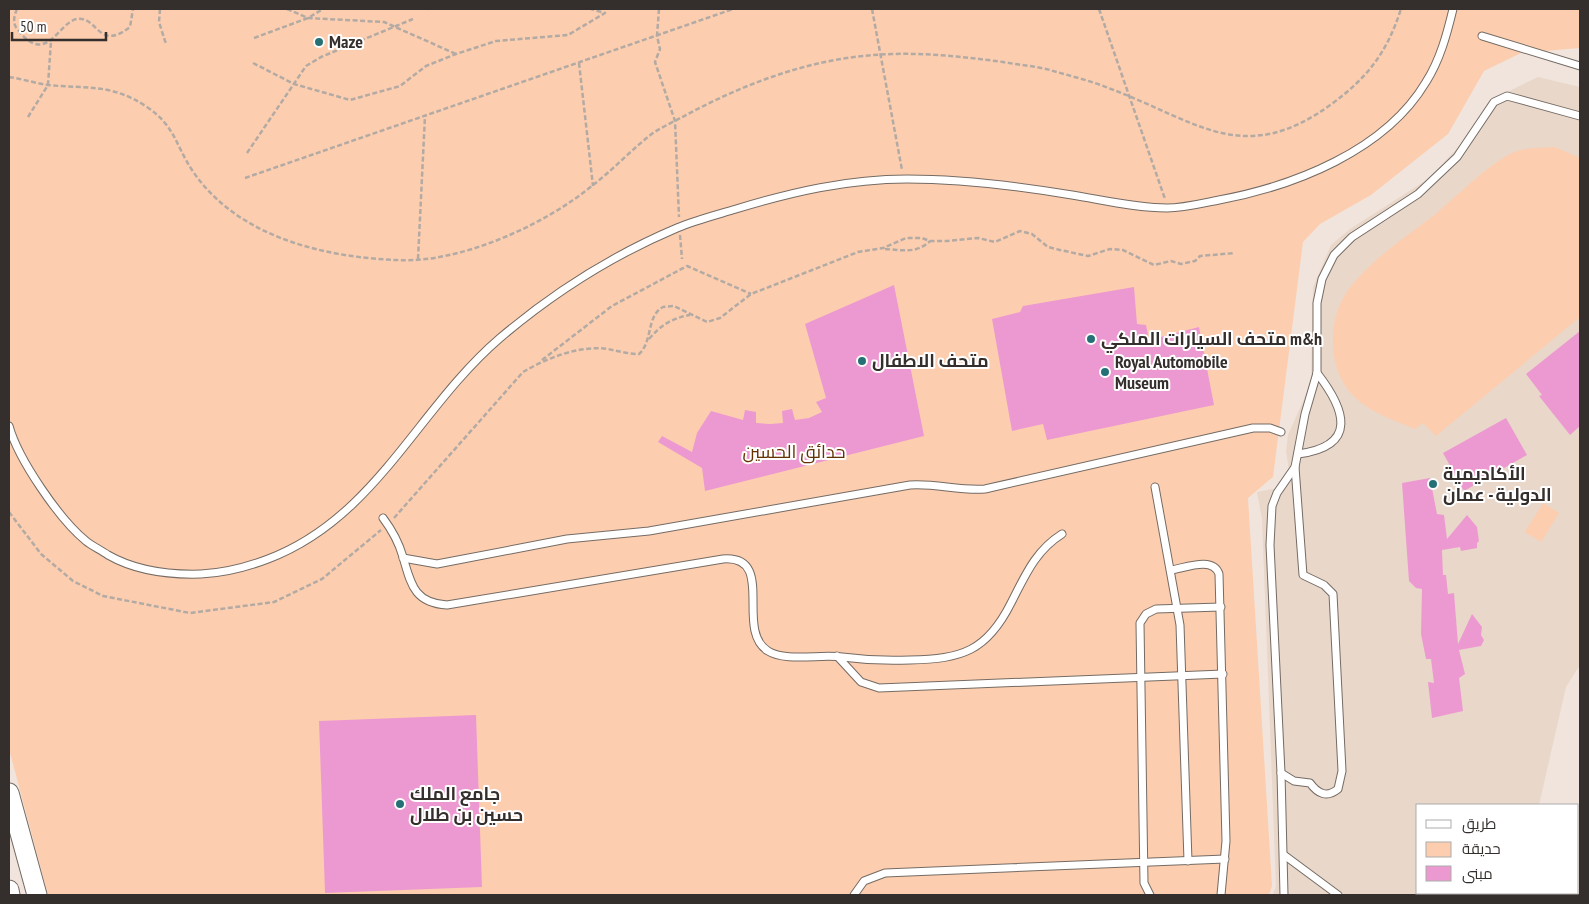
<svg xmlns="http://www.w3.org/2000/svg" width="1589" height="904" viewBox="0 0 1589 904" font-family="'PT Sans Narrow',Cairo,sans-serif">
<rect width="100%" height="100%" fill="#f0e4dc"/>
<path fill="#e9d7ca" d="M 1538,77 L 1580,87 L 1580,665 L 1566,687 L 1539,805 L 1418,805 L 1418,893 L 1561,893 L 1560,895 L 1273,895 L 1276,886 L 1262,519 L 1257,492 L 1283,487 L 1289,470 L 1286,451 L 1288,435 L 1304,399 L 1311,379 L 1313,287 L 1331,245 L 1350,229 L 1428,179 L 1467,138 L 1493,99 Z"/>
<g fill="#fcceaf">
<path d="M 9,9 L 1580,9 L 1580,48 L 1521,53 L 1484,71 L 1448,134 L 1371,195 L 1320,224 L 1303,242 L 1273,477 L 1248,498 L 1272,886 L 1269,895 L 48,895 L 9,749 Z"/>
<path d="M 1555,147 L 1580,158 L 1580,317 L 1436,436 L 1423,423 L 1415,429 C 1393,420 1365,411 1349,391 C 1326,362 1328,313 1352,285 C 1374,258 1405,237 1433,216 C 1453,200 1498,154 1521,150 C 1532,147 1544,148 1555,147 Z"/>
<path d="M 1543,503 L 1559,513 L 1541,542 L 1525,532 Z"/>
</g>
<g fill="#ed99d1">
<path d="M 894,285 L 924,436 L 705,491 L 702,468 L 658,442 L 662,436 L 692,452 L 697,433 L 711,411 L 743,420 L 745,410 L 756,412 L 756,423 L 770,424 L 783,423 L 782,411 L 792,409 L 795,420 L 809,418 L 822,412 L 816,402 L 826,398 L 805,324 Z"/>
<path d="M 1134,287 L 1137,324 L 1146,325 L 1149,340 L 1199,327 L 1214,405 L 1047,440 L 1043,424 L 1012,431 L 992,319 L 1020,312 L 1023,306 Z"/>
<path d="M 1580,331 L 1580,426 L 1570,435 L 1539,396 L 1542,395 L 1526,374 Z"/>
<path d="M 1506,418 L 1527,455 L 1464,491 L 1443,453 Z"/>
<path d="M 1430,478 L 1437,514 L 1444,515 L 1447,539 L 1467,515 L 1477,527 L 1479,541 L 1477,543 L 1477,548 L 1461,551 L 1460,547 L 1442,550 L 1443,575 L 1446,575 L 1448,594 L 1454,593 L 1458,644 L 1472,614 L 1482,627 L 1481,635 L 1484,640 L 1481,646 L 1459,650 L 1465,674 L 1459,678 L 1463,711 L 1432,718 L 1428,682 L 1434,683 L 1431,659 L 1426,659 L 1421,634 L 1422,589 L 1416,588 L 1409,581 L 1402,483 Z"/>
<path d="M 476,715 L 482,887 L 325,893 L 319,721 Z"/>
</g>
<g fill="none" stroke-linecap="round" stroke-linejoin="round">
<g stroke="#756b64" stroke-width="9">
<g id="lane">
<path d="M 1482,36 L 1580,66"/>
<path d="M 9,426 C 18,459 59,519 86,541 C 92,546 101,550 108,555 C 136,571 168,575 201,574 C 224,573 247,567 268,559 C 376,518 417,409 500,338 C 553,293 613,255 677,228 C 696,220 716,215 736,209 C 792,192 848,179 907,179 C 962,179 1018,186 1072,195 C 1103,200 1136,208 1167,208 C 1185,208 1203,203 1219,200 C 1294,186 1385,151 1426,82 C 1440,60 1447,34 1453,9"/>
<path d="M 1298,454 C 1359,446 1345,409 1317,373"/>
<path d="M 1155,487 L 1180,625 L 1188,861"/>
<path d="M 383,518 C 392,530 399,543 403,557 C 411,584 414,603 447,605 L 723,559 C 777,555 734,630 768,651 C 785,662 821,654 842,657 C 865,660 887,661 910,660 C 962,659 987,651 1011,603 C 1025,576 1035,551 1062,534"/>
<path d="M 403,558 L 437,564 L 567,539 L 649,531 L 910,485 C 935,483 959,491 985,489 L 1253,428 L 1270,428 L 1281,432"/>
<path d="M 1171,570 C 1185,568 1213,556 1219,574 L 1226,841 L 1221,895"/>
<path d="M 837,656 L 861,682 L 879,688 L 1223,674"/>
<path d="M 1281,773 L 1294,781 L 1310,783 C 1318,794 1327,798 1338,789 L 1342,771 L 1333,594 L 1324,585 L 1303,575 L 1295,467"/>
<path d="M 1284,855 L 1338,895"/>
<path d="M 854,895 L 864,881 L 885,873 L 1225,859"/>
<path d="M 1150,895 L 1144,883 L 1140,623 L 1146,614 L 1156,609 L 1221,607"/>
<path d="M 1284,895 L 1281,773 L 1270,545 L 1272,506 L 1277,493 L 1295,467 L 1305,414 L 1317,373 L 1317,303 L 1322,279 L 1334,255 L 1352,237 L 1418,194 L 1457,157 L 1494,102 L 1507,96 L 1580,116"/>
</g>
</g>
<g stroke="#756b64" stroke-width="21">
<g id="secondary">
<path d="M 9,793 L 37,895"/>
<path d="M 9,890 L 10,895"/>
</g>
</g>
<g stroke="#b4aaa4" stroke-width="2.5" stroke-dasharray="5 2.5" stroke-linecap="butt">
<path d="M 17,9 C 14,16 12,24 18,30 C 47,67 58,22 77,19 C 98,16 98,52 130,27 L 133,9"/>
<path d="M 160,9 L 159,22 L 166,44"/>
<path d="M 287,9 L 308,18 L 384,22 L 456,54"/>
<path d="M 427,9 L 428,9"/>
<path d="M 659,9 L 657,36 L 660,49 L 655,62 L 675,121 L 679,217"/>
<path d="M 872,9 L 902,170"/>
<path d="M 1099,9 L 1165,199"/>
<path d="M 254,38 L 308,18 L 323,9"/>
<path d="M 253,63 L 294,84 L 350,100 L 400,86 L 426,66 L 456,54 L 496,41 L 568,35 L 605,13 L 591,9"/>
<path d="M 579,63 L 593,186"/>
<path d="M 9,77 C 22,79 35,83 48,85 C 87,89 111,83 147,107 C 175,126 175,144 192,170 C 236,236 321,257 396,260 C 459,264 545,225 593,185 C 614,169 632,149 653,133 C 664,126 677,120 688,114 C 752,80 819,56 892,54 C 930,53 966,57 1003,62 C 1019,65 1035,66 1050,70 C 1070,76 1092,81 1111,89 C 1197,121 1244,169 1333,103 C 1369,76 1387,52 1401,9"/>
<path d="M 28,117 L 48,85 L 51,41"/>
<path d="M 247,153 L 306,66 L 321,57 L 413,19"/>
<path d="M 245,178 L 733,9"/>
<path d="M 680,235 L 682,259"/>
<path d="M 885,249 C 902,250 917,254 930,241"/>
<path d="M 418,259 L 425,116"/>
<path d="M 649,339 C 661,325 672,318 690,315"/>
<path d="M 542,360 L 612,306 L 687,266 L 751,294"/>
<path d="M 9,512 L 41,554 L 73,581 L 103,596 L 190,613 L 274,602 L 322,579 L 381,530"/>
<path d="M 394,518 L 523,372 C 547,358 579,345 608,349 C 618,351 628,354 639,354 C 653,342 646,316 663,307 L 674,306 L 707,322 L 720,318 L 751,294 L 858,252 L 883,248 L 906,238 L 922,238 L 930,241 L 947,241 L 978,238 L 995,242 L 1020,231 L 1032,234 L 1048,247 L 1060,250 L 1088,256 L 1110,249 L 1123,250 L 1154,265 L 1171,261 L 1181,264 L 1195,261 L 1200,256 L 1235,253"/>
</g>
<use href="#lane" stroke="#fff" stroke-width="7"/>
<use href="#secondary" stroke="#fff" stroke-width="19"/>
</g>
<g fill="#257075" stroke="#fff" stroke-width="2">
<circle cx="319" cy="42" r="5"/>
<circle cx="1091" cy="339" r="5"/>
<circle cx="862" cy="361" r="5"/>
<circle cx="1105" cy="372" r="5"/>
<circle cx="1433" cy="484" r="5"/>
<circle cx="400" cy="804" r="5"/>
</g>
<g text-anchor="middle" stroke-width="4" stroke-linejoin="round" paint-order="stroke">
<g font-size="18" font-weight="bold" fill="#342f2c" stroke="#fff" text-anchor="start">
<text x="329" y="48">Maze</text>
<text x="1101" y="345">متحف السيارات الملكي m&amp;h</text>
<text x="872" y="367">متحف الاطفال</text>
<text x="1115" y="368">Royal Automobile<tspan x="1115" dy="21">Museum</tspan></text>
<text x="1443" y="480">الأكاديمية<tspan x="1443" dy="21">الدولية - عمان</tspan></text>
<text x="410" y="800">جامع الملك<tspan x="410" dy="21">حسين بن طلال</tspan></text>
</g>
<g font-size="18" fill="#643202" stroke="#fff">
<text x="794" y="458">حدائق الحسين</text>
</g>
</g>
<rect width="1589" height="904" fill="none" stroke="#342f2c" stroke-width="20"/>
<rect x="1416" y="804" width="162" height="90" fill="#ffffff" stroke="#aeacab"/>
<rect x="1426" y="820" width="25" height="8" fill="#ffffff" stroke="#aeacab"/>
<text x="1462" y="829" font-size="15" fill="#342f2c">طريق</text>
<rect x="1426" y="842" width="25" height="15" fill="#fcceaf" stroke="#aeacab"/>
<text x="1462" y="854" font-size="15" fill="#342f2c">حديقة</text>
<rect x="1426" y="866" width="25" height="15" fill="#ed99d1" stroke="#aeacab"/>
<text x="1462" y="879" font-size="15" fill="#342f2c">مبنى</text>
<path d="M12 32v8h94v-8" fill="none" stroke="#342f2c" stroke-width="2.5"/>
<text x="20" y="32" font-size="15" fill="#342f2c" stroke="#ffffff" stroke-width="4" paint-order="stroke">50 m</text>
</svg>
